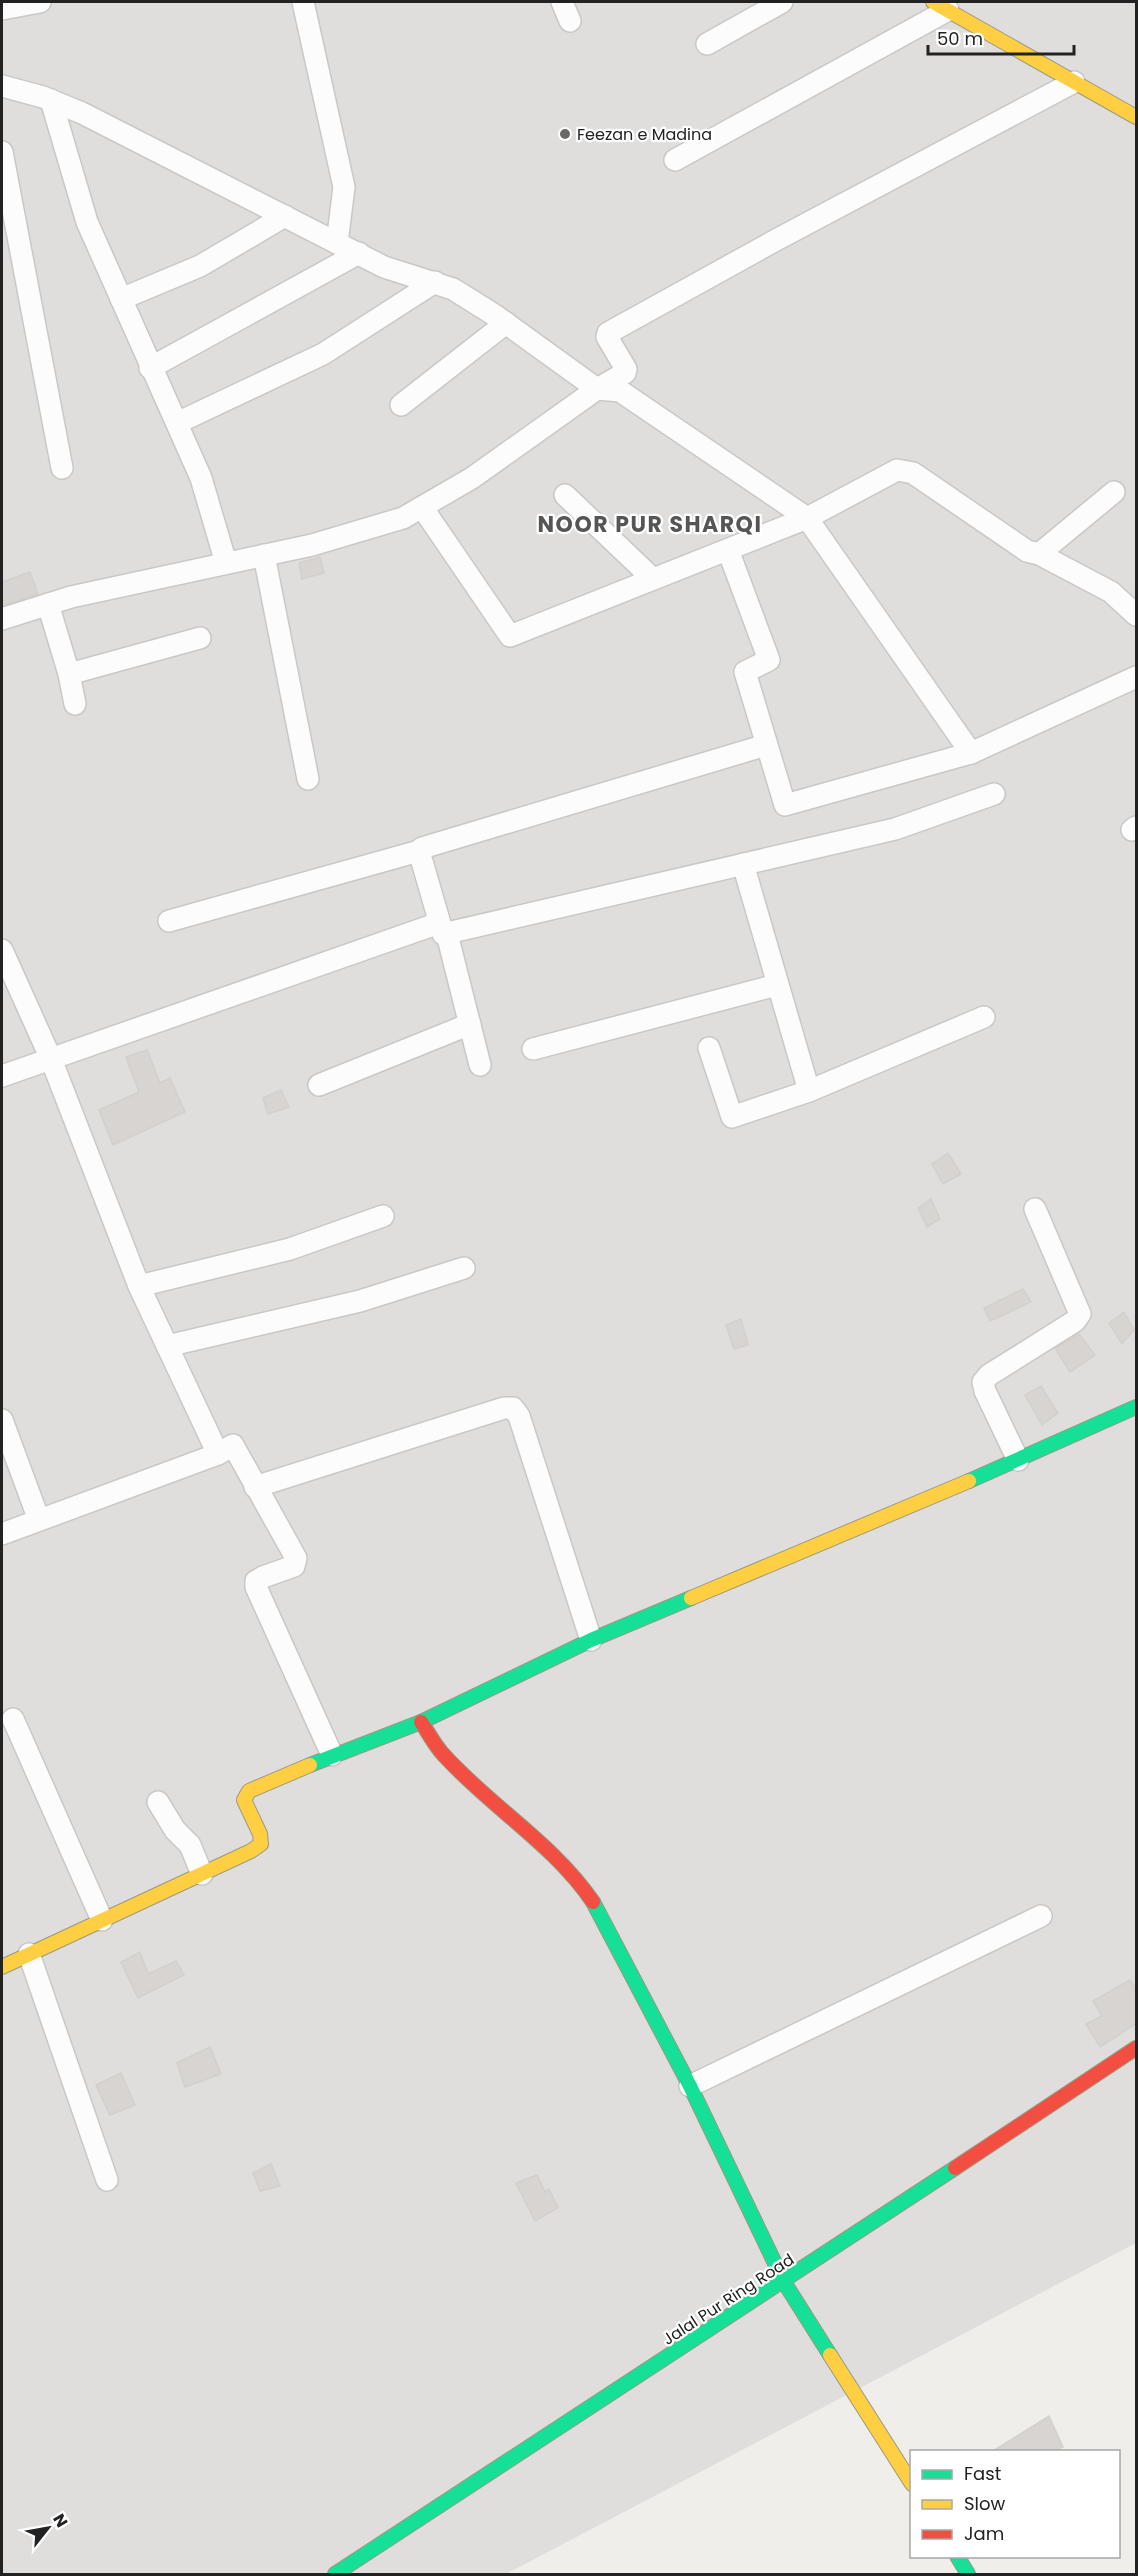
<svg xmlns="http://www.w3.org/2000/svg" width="1138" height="2576" viewBox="0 0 1138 2576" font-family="Poppins,sans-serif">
<rect width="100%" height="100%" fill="#f0eeeb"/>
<path fill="#dfdedc" d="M 2,2 L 1136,2 L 1136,2243 L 506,2574 L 2,2574 Z"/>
<g fill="#d7d4d2" stroke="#d3d0cc" stroke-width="1.5">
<path d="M 320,557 L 324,573 L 302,579 L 299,563 Z"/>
<path d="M 30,572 L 38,594 L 2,606 L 2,582 Z"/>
<path d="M 147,1050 L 160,1083 L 170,1078 L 185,1112 L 113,1145 L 99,1110 L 139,1092 L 126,1057 Z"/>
<path d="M 281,1090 L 289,1107 L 268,1114 L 263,1098 Z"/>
<path d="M 948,1153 L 961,1174 L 943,1184 L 932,1164 Z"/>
<path d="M 931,1199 L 940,1219 L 927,1227 L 918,1208 Z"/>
<path d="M 1023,1289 L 1031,1302 L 990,1321 L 984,1308 Z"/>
<path d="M 1124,1312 L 1134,1330 L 1122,1344 L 1109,1323 Z"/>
<path d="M 741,1319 L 748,1345 L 734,1349 L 726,1325 Z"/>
<path d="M 1079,1334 L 1095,1355 L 1070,1372 L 1055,1348 Z"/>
<path d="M 1041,1386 L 1058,1413 L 1042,1425 L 1025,1395 Z"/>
<path d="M 140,1952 L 148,1974 L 176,1961 L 184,1975 L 138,1998 L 121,1962 Z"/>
<path d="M 1130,1980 L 1137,1991 L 1137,2023 L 1100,2047 L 1086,2024 L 1102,2016 L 1093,2001 Z"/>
<path d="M 210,2047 L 221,2074 L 185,2087 L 177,2063 Z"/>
<path d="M 121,2073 L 135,2105 L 110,2115 L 96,2085 Z"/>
<path d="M 271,2164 L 280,2186 L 260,2191 L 253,2173 Z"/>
<path d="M 537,2175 L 545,2192 L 549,2189 L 558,2208 L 535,2221 L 516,2183 Z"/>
<path d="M 1049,2416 L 1063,2447 L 1052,2451 L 993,2451 Z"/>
</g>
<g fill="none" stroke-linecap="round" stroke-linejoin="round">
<g stroke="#c9c8c7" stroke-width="24">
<g id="street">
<path d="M 303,2 L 344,187 L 337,243"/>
<path d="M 562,2 L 570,21"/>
<path d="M 2,9 L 40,2"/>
<path d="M 707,44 L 782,2"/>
<path d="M 2,86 L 43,97 L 82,113 L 384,267 L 453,289 L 496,316 L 597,389 L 620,391 L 807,518 L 897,470 L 913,473 L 1027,551 L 1039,554 L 1111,592 L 1136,615"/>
<path d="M 51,100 L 87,222 L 201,478 L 226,563"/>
<path d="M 2,152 L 62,468"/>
<path d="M 675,160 L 948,10"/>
<path d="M 121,299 L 200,266 L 285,216"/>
<path d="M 150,368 L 359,253"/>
<path d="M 401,405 L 506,323"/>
<path d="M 177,423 L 323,354 L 435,282"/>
<path d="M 565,495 L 653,579"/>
<path d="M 422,507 L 510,636 L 807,518 L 971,753"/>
<path d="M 728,550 L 769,660 L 745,672 L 785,805 L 971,753 L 1136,677"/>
<path d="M 1039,554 L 1114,492"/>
<path d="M 264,555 L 308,779"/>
<path d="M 48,604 L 69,674 L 75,704"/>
<path d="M 2,619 L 71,597 L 312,545 L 403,518 L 472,478 L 597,389 L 625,373 L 626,369 L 607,337 L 608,333 L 776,240 L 1074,82"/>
<path d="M 69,674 L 200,638"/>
<path d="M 1132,830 L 1136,827"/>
<path d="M 419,851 L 443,934 L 895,829 L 994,794"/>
<path d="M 743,864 L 809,1091"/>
<path d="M 169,921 L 419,851 L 422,848 L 766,745"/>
<path d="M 447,934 L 480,1065"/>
<path d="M 2,950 L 51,1059 L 139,1286 L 218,1454 L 233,1445 L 296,1558 L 294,1566 L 263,1577 L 256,1581 L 256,1587 L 332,1755"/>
<path d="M 709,1048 L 732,1117 L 809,1091 L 984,1017"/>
<path d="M 533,1049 L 777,985"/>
<path d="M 2,1076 L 439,923"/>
<path d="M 319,1085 L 470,1024"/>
<path d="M 139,1286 L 290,1249 L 383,1216"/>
<path d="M 167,1346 L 360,1301 L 464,1268"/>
<path d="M 2,1420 L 39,1520"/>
<path d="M 1018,1460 L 985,1391 L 983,1382 L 989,1375 L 1075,1321 L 1080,1314 L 1035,1209"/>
<path d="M 255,1487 L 504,1408 L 513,1408 L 519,1416 L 591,1640"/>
<path d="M 2,1534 L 218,1454"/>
<path d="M 13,1719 L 102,1920"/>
<path d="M 158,1802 L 175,1830 L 190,1845 L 202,1874"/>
<path d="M 29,1954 L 107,2180"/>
<path d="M 690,2086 L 1041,1916"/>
</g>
</g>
<g stroke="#999a82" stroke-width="16">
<g id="fast">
<path d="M 969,1481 L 1136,1407"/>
<path d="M 310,1765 L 421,1722 L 591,1640 L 691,1598"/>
<path d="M 593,1902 L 690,2086 L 784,2282 L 830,2355"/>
<path d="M 957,2556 L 968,2574"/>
<path d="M 335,2574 L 955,2168"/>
</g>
</g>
<g stroke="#999a82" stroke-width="16">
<g id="slow">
<path d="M 933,2 L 1136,117"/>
<path d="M 691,1598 L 969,1481"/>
<path d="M 2,1967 L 251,1851 L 261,1844 L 260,1834 L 244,1800 L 249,1791 L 310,1765"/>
<path d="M 830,2355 L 912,2484"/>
</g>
</g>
<g stroke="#999a82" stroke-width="16">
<g id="jam">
<path d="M 421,1722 C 428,1732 434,1744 442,1753 C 489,1806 553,1843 593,1902"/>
<path d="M 955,2168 L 1136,2048"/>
</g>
</g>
<use href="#street" stroke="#fdfcfc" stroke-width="21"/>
<use href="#fast" stroke="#16e098" stroke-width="14"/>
<use href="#slow" stroke="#ffcf43" stroke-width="14"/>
<use href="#jam" stroke="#f24e42" stroke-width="14"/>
</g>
<circle fill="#6a6968" stroke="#fff" stroke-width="2" cx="565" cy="134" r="6"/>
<g text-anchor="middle" stroke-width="4.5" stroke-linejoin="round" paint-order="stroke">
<g font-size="16" fill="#222" stroke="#fff" text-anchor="start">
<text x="577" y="140">Feezan e Madina</text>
</g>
<g font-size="16" fill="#222" stroke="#fff">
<text transform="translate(728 2299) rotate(-33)" y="6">Jalal Pur Ring Road</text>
</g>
<g font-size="22" font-weight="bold" letter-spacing="1.5" fill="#555" stroke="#fff">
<text x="650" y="532">NOOR PUR SHARQI</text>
</g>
</g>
<rect width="1138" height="2576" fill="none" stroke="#222222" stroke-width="6"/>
<rect x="910" y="2450" width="210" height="108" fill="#ffffff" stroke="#a7a7a7" stroke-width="1.5"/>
<rect x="922" y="2470" width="30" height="9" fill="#16e098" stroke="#a7a7a7" stroke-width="1.5"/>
<text x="964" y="2480" font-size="18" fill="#222222">Fast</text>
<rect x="922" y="2500" width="30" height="9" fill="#ffcf43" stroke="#a7a7a7" stroke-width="1.5"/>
<text x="964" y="2510" font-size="18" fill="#222222">Slow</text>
<rect x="922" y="2530" width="30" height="9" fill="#f24e42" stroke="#a7a7a7" stroke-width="1.5"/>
<text x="964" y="2540" font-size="18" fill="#222222">Jam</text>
<g transform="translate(48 2528) rotate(59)" stroke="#ffffff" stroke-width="4.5" paint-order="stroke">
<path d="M0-4.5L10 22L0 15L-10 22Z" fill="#222222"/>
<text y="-9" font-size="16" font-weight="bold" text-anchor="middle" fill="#222222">N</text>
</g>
<path d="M928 45v9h146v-9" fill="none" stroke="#222222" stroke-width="3"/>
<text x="937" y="45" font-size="18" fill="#222222" stroke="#ffffff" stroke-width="4.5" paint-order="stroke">50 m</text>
</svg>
